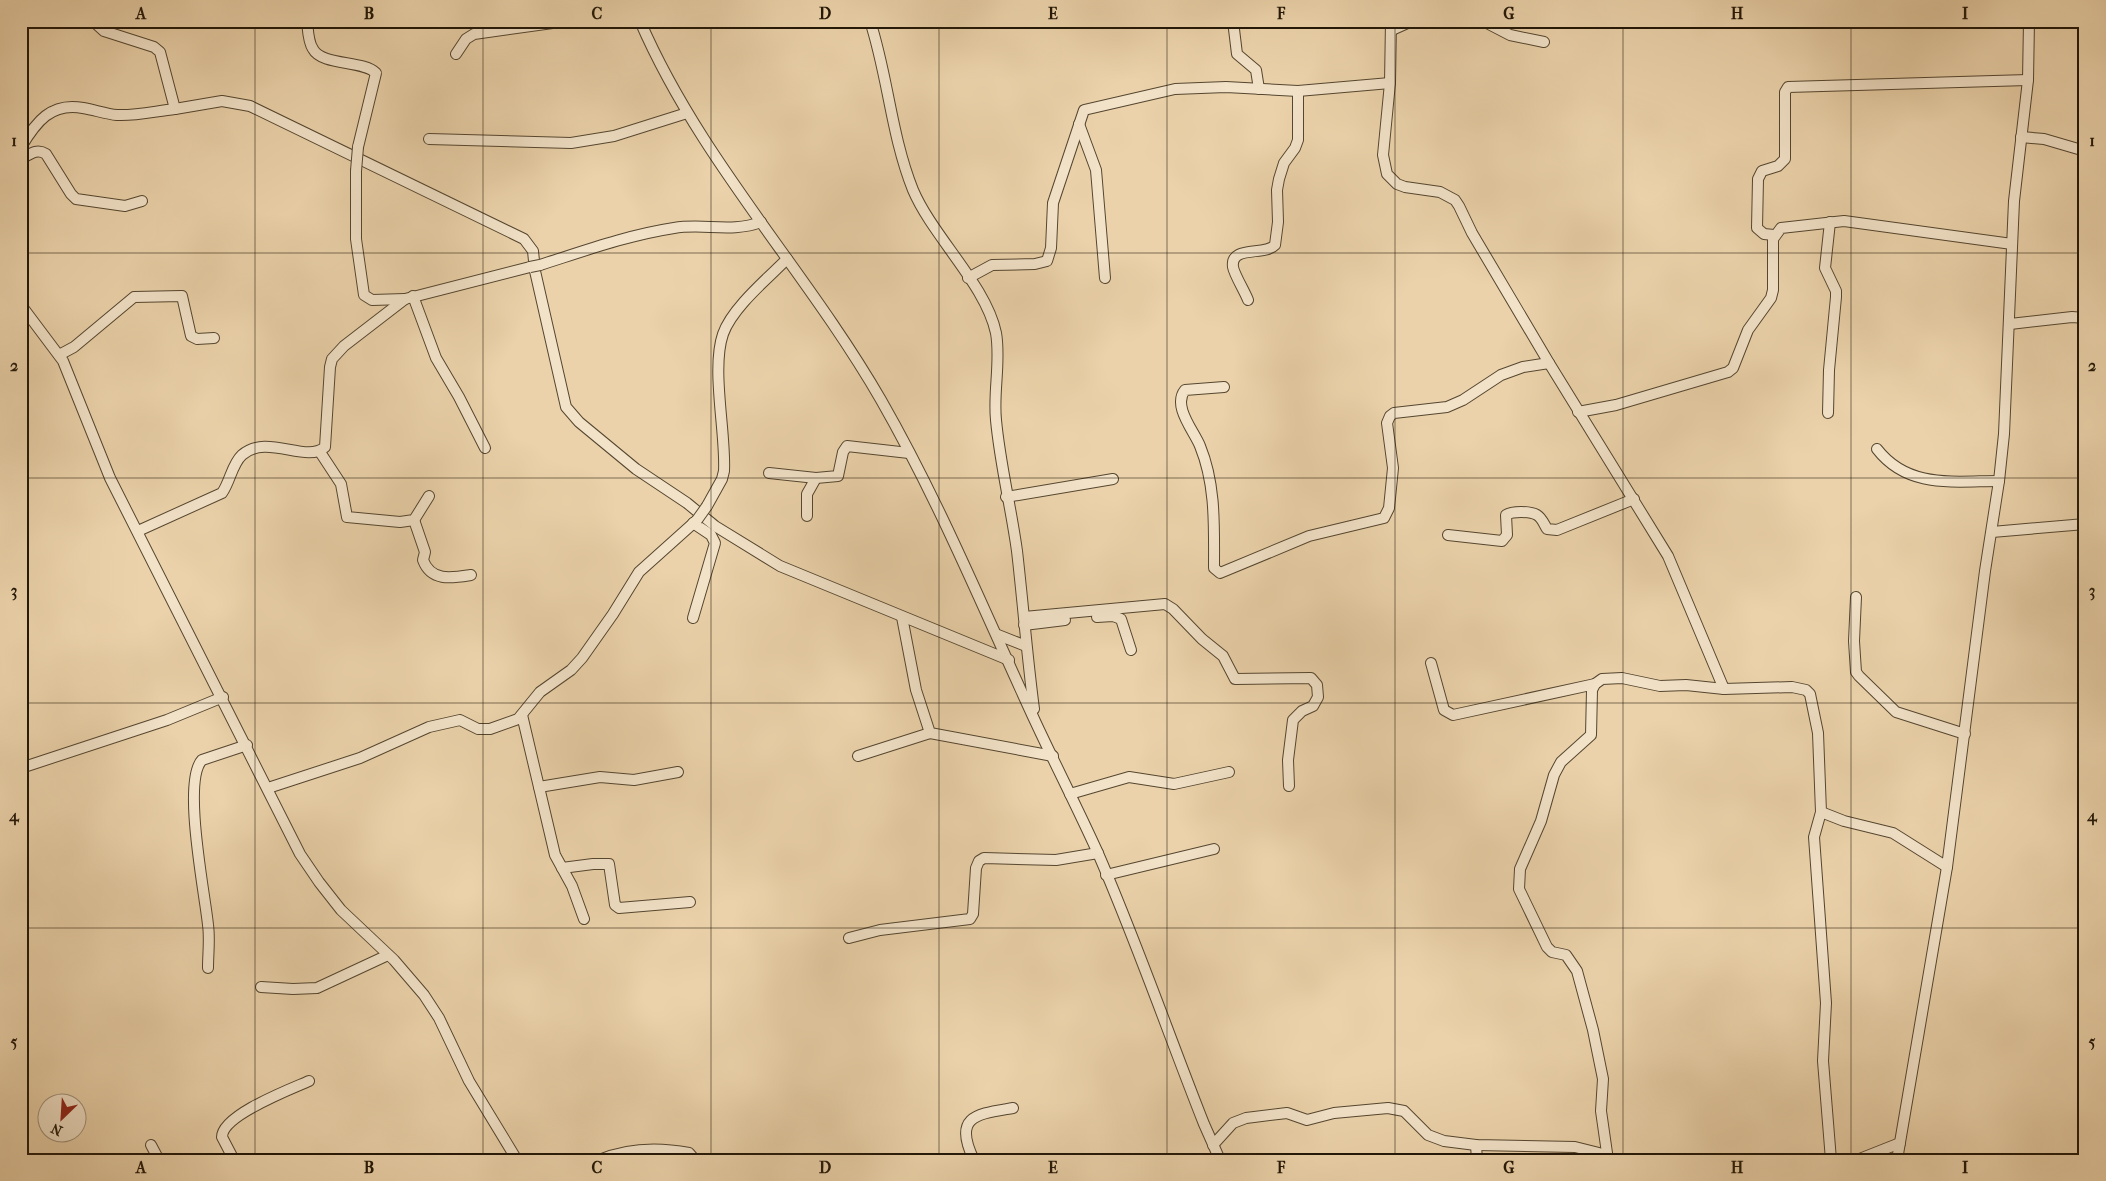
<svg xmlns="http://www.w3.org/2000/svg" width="2106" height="1181" viewBox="0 0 2106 1181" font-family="'IM FELL French Canon',serif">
<rect width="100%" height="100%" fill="#ebd2aa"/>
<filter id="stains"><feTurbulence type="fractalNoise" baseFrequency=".004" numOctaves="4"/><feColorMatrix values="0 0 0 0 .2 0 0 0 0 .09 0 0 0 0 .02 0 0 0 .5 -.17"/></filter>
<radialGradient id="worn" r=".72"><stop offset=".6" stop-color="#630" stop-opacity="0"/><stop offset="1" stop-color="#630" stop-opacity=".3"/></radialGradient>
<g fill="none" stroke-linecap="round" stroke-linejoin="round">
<g stroke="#544630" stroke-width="12">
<g id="street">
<path d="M 307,21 C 308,30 308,42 313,49 C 322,66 363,60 376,73 L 358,147"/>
<path d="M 640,21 C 700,160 806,270 881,400 C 940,503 985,613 1035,721 C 1055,764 1077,807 1097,851 C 1136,940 1168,1033 1204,1124 L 1220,1160"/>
<path d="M 870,21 C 888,76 891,135 913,190 C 933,237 986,285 996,333 C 1001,361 993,392 996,420 C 1000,464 1011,507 1017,551 C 1023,603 1027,656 1034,709"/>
<path d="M 1233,21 L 1237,54 L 1256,70 L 1259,89"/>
<path d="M 1391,21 L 1390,83 L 1383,155 L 1387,174 L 1397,184 L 1405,187 L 1440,192 L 1455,200 L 1459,206 L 1472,233 L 1549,363 L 1668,556 L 1724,689 L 1792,687 L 1806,690 L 1810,694 L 1818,733 L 1821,812 L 1844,821 L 1893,833 L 1947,867"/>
<path d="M 1483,21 L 1510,35 L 1544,42"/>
<path d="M 1392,30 L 1412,21"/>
<path d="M 456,54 L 466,39 L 474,34 L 567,21"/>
<path d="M 175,109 L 222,101 L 250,106 L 524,239 L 533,251 L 535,271 L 566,407 L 579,422 L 636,469 L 687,503 L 715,526 L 780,566 L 1009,660"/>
<path d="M 1079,124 L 1096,170 L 1105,278"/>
<path d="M 2021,137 L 2044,139 L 2085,151"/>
<path d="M 429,139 L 571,143 L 614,136 L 687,113"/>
<path d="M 21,147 C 36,122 51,102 83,108 C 95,110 106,114 117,115 C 136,116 156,111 175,109 L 160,52 L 154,47 L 104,31 L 93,21"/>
<path d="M 21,159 C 30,154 37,148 46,154 L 71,194 L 76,199 L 125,206 L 142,201"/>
<path d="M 356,171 L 356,239 L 364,295 L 372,300 L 405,299"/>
<path d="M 1774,235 L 1764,234 L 1757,228 L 1758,179 L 1762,171 L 1778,166 L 1785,159 L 1785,92 L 1788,87 L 2028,80"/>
<path d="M 540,265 C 584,251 628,235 674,228 C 703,223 732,233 761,222"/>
<path d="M 968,278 L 992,265 L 1035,264 L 1047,261 L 1051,248 L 1053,203 L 1084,110 L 1175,89 L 1226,87 L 1298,91 L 1390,83"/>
<path d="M 413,296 L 436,358 L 459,397 L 485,448"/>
<path d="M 1248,300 C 1245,292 1234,274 1233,267 C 1230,245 1265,256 1275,245 L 1278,222 L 1277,190 L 1279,179 L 1284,163 L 1295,148 L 1298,140 L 1298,91"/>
<path d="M 21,305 L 63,361 L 110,478 L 300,854 L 319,882 L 341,910 L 394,960 L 424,995 L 439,1018 L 469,1081 L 517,1160"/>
<path d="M 2010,324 L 2072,317 L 2085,318"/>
<path d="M 59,355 L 74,347 L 134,297 L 182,296 L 191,336 L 197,339 L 214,338"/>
<path d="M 1224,387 L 1185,390 C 1172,406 1194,431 1200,446 C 1216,485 1214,527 1214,568 L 1220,573 L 1309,536 L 1384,518 L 1389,508 L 1393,468 L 1387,423 L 1390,416 L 1394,413 L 1447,407 L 1463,400 L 1501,375 L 1523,367 L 1549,363"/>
<path d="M 1578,412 L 1616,405 L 1728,372 L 1733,368 L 1748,330 L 1771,298 L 1773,290 L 1773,239 L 1781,228 L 1844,221 L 2012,244"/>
<path d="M 1828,413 L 1829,370 L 1836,297 L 1836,291 L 1825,268 L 1830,222"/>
<path d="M 1877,449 C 1908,489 1954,481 1999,481"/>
<path d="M 320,452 L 341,484 L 347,517 L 400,522 L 414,520 L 429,496"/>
<path d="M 769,473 L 816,478 L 838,476 L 843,452 L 847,446 L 909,453"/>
<path d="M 1006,497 L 1113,479"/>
<path d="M 707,506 L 722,479 L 724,471 C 726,433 711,369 723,334 C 732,308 768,278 787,259"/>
<path d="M 807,516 L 807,494 L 816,478"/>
<path d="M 414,520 L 425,552 L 423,560 C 431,582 452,578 471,575"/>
<path d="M 138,531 L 222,493 C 230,482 232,464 242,455 C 267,433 306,464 325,447 L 330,367 L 332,359 L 344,346 L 405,299 L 530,267"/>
<path d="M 1992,532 L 2085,524"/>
<path d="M 1448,535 L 1502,541 L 1507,535 L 1506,515 C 1512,511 1530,511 1537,515 C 1542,518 1544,524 1547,529 L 1557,530 L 1634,499"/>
<path d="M 1856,597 L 1854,641 L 1856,672 L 1859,676 L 1896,712 L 1965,734"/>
<path d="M 902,617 L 916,690 L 930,733 L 1053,756"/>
<path d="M 1024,617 L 1165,604 L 1173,609 L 1202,639 L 1223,656 L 1235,679 L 1311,678 L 1317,685 L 1318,697 L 1313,706 L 1302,711 L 1293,720 L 1288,760 L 1289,786"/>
<path d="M 1097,617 L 1113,616 L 1121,619 L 1131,650"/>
<path d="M 693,618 L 715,543 L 711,535 L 693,523"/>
<path d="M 1024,625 L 1065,620"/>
<path d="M 998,635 L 1026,646"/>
<path d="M 1431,663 L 1444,710 L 1453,715 L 1595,684"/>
<path d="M 522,715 L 555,855 L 572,886 L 584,919"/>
<path d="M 858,756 L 930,733"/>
<path d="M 21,768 L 167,720 L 223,697"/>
<path d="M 539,787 L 600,777 L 634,780 L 678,772"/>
<path d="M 268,788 L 360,758 L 429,727 L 460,720 L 478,729 L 490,729 L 518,719 L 540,692 L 571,670 L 582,658 L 613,614 L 639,572 L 697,520"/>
<path d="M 1070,794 L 1129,777 L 1174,784 L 1229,772"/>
<path d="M 1821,812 L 1814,837 L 1826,1003 L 1823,1061 L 1831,1160"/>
<path d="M 562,868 L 593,864 L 609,864 L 615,905 L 619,908 L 690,902"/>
<path d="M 1106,875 L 1214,849"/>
<path d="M 849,938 L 880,930 L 970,919 L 973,914 L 976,868 L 979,861 L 984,858 L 1056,860 L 1098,853"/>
<path d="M 208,968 C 208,954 210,939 208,925 C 205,894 182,781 202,760 L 247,745"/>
<path d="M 261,987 L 293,989 L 317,988 L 388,955"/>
<path d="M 151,1145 L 159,1160"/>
<path d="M 1213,1145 L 1233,1123 L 1246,1118 L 1287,1113 L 1307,1120 L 1334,1113 L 1388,1108 L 1404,1111 L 1428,1135 L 1444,1141 L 1476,1145 L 1575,1147 L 1607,1155"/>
<path d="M 1476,1145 L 1477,1160"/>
<path d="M 234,1160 L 222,1137 C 222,1115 291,1089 309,1081"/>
<path d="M 599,1160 C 628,1148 658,1147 689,1153 L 695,1160"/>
<path d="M 974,1160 C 952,1115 978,1114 1013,1108"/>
<path d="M 1608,1160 L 1601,1111 L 1603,1079 L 1593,1030 L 1577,971 L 1566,955 L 1552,952 L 1547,947 L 1519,889 L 1520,869 L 1541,821 L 1554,775 L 1561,762 L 1591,735 L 1592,690 L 1595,684 L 1602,679 L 1622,678 L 1660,686 L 1686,685 L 1724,689"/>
<path d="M 1857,1160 L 1900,1143"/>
<path d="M 1897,1160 L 1947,867 L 1985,571 L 1999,481 L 2004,434 L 2014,201 L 2028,80 L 2029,21"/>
</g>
</g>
<use href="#street" stroke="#f2e2c8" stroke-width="10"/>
<g stroke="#544630" stroke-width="12" stroke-linecap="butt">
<g id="street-bridge">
<path d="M 356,171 L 358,147"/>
<path d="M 530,267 L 540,265"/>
<path d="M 697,520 L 707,506"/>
</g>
</g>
<use href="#street-bridge" stroke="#f2e2c8" stroke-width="10"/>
</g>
<path fill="none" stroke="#221708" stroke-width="1" stroke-opacity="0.55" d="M 255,21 L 255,1160M 483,21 L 483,1160M 711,21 L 711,1160M 939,21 L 939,1160M 1167,21 L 1167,1160M 1395,21 L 1395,1160M 1623,21 L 1623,1160M 1851,21 L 1851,1160M 21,253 L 2085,253M 21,478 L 2085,478M 21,703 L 2085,703M 21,928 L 2085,928"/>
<rect width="2106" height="1181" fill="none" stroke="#ebd2aa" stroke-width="55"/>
<g transform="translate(62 1118) rotate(205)"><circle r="24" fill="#f2e2c8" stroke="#9f917b"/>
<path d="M0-4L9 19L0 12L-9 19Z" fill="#8f2418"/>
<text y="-8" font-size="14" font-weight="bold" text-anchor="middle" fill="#221708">N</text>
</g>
<rect x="28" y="28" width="2050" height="1126" fill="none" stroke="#221708" stroke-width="2"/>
<g font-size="16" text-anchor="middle" font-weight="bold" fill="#221708">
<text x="141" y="19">A</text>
<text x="369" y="19">B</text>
<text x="597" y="19">C</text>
<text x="825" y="19">D</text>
<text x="1053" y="19">E</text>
<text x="1281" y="19">F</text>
<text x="1509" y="19">G</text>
<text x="1737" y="19">H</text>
<text x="1965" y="19">I</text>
<text x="14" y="146">1</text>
<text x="2092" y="146">1</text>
<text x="14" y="371">2</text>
<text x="2092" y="371">2</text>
<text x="14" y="596">3</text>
<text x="2092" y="596">3</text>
<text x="14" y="821">4</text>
<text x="2092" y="821">4</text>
<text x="14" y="1047">5</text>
<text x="2092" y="1047">5</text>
<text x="141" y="1173">A</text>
<text x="369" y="1173">B</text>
<text x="597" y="1173">C</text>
<text x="825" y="1173">D</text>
<text x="1053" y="1173">E</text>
<text x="1281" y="1173">F</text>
<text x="1509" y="1173">G</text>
<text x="1737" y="1173">H</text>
<text x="1965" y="1173">I</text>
</g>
<rect width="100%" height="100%" filter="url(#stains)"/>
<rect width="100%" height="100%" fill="url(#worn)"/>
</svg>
